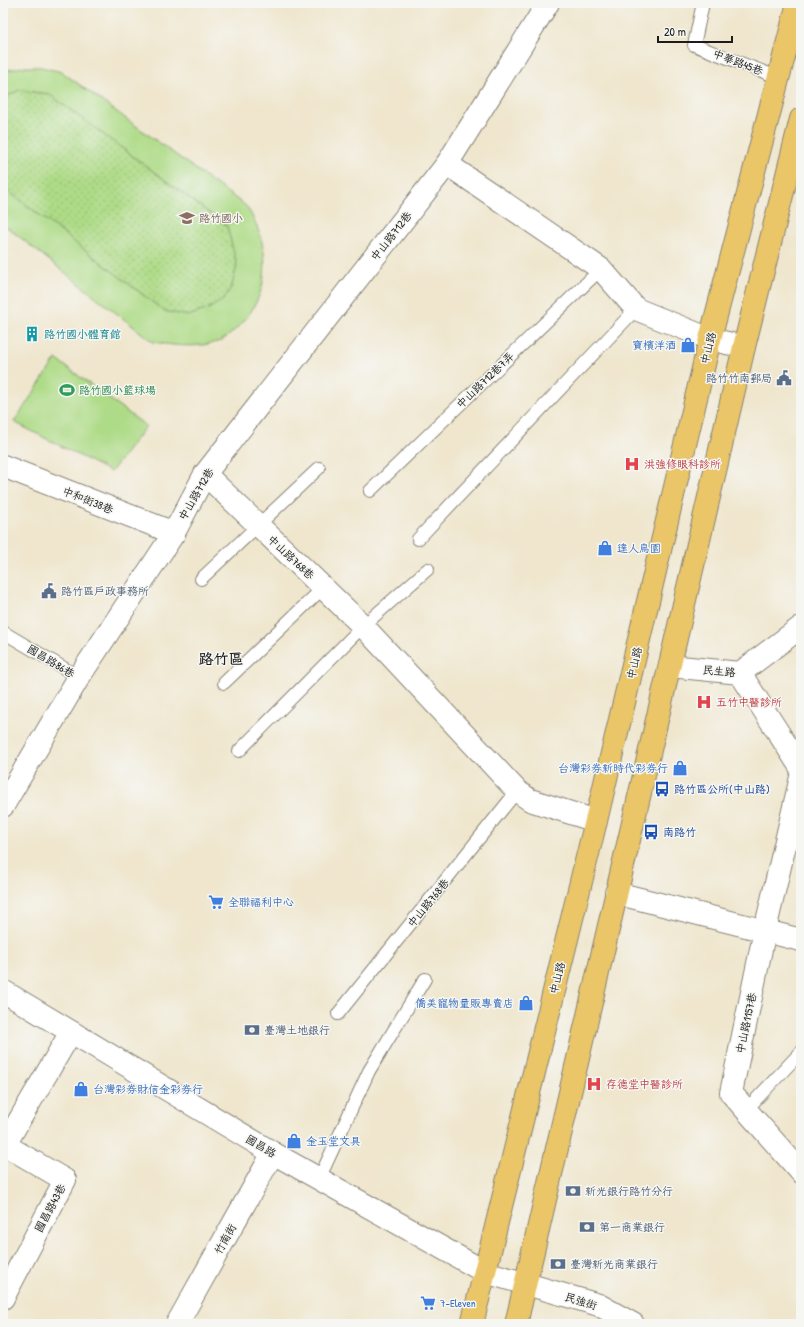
<svg xmlns="http://www.w3.org/2000/svg" width="804" height="1327" viewBox="0 0 804 1327" font-family="'Patrick Hand','LXGW WenKai TC',sans-serif">
<defs>
<pattern id="grass-dots" width="8" height="8" patternUnits="userSpaceOnUse"><rect width="8" height="8" fill="#aedb87"/><path d="M2 2h.1M6 6h.1" fill="none" stroke="#95bb74" stroke-width="1.8" stroke-linecap="round"/></pattern>
</defs>
<rect width="100%" height="100%" fill="#f6f6f2"/>
<filter id="ink" filterUnits="userSpaceOnUse"><feTurbulence type="fractalNoise" baseFrequency=".025" numOctaves="2"/><feDisplacementMap in="SourceGraphic" scale="8" xChannelSelector="R" yChannelSelector="G"/><feConvolveMatrix kernelMatrix="1 2 1 2 8 2 1 2 1" color-interpolation-filters="sRGB"/></filter>
<filter id="wash" filterUnits="userSpaceOnUse"><feTurbulence type="fractalNoise" baseFrequency=".012" numOctaves="4" result="noise"/><feDisplacementMap in="SourceGraphic" scale="16" xChannelSelector="R" yChannelSelector="G"/><feGaussianBlur stdDeviation="0.9" result="paint"/><feColorMatrix in="noise" values="0 0 0 0 0 0 0 0 0 0 0 0 0 0 0 0 0 1.4 0 .05"/><feComposite in="paint" operator="in"/></filter>
<g filter="url(#wash)">
<rect width="100%" height="100%" fill="#efe6cd"/>
<path fill="url(#grass-dots)" stroke="#657c52" d="M 19,90 L 49,94 L 227,226 L 237,265 L 232,286 L 223,301 L 208,309 L 188,316 L 164,311 L 3,187 L 3,98 Z"/>
<g fill="#aedb87" stroke="#657c52">
<path d="M 22,67 L 41,67 L 62,72 L 246,206 C 270,242 273,288 243,322 C 236,329 227,339 217,342 C 196,348 175,346 153,342 L 3,224 L 3,187 L 164,311 L 188,316 L 208,309 L 223,300 L 232,286 L 237,265 L 227,226 L 49,94 L 19,90 L 3,98 L 3,71 Z"/>
<path d="M 56,359 L 146,426 L 111,472 L 14,422 Z"/>
</g>
</g>
<g filter="url(#ink)">
<g fill="none" stroke-linecap="round" stroke-linejoin="round">
<g stroke="#868174" stroke-width="14">
<g id="lane">
<path d="M 703,3 L 694,45 L 777,77"/>
<path d="M 370,491 L 601,269"/>
<path d="M 418,539 L 636,309"/>
<path d="M 201,579 L 319,468"/>
<path d="M 3,632 L 79,677"/>
<path d="M 224,683 L 324,587"/>
<path d="M 239,751 L 363,626 L 428,569"/>
<path d="M 338,1014 L 517,791"/>
<path d="M 747,1109 L 801,1052"/>
<path d="M 319,1179 L 369,1071 L 425,979"/>
</g>
</g>
<g stroke="#868174" stroke-width="24">
<g id="street">
<path d="M 447,164 L 548,3"/>
<path d="M 3,466 L 174,533"/>
<path d="M 205,474 L 363,626 L 517,791 L 530,800 L 596,821"/>
<path d="M 670,666 L 740,673 L 801,627"/>
<path d="M 740,673 L 801,768"/>
<path d="M 801,777 L 765,930 L 731,1093 L 801,1172"/>
<path d="M 3,806 L 79,677 L 174,533 L 205,474 L 447,164 L 601,269 L 636,309 L 710,339 L 744,347"/>
<path d="M 616,893 L 801,940"/>
<path d="M 3,991 L 273,1153 L 485,1272 L 599,1305 L 633,1324"/>
<path d="M 3,1148 L 71,1032"/>
<path d="M 3,1298 L 65,1180 L 5,1145"/>
<path d="M 177,1324 L 273,1153"/>
</g>
</g>
<g stroke="#868174" stroke-width="24">
<g id="primary">
<path d="M 472,1324 L 596,821 L 710,339 L 798,3"/>
<path d="M 516,1324 L 744,347 L 801,119"/>
</g>
</g>
<use href="#lane" stroke="#fff" stroke-width="12"/>
<use href="#street" stroke="#fff" stroke-width="22"/>
<use href="#primary" stroke="#eac669" stroke-width="22"/>
</g>
</g>
<defs>
<g id="school-bare" transform="scale(1.2)"><path d="M0-5L7-2L0 1L-7-2ZM-4 1L0 2.5L4 1V4Q0 6-4 4Z" fill="#8d6e63" stroke="#f6f6f2" stroke-width="2.5" paint-order="stroke"/></g>
<g id="building-bare" transform="scale(1.2)"><path d="M-4-6H4V6H1V3H-1V6H-4ZM-2.5-4.3h1.7v1.8h-1.7ZM.8-4.3h1.7v1.8H.8ZM-2.5-1h1.7V.8h-1.7ZM.8-1h1.7V.8H.8Z" fill="#0f9aa8" stroke="#f6f6f2" stroke-width="2.5" paint-order="stroke"/></g>
<g id="shop-bare" transform="scale(1.2)"><path d="M-5-2.5h2.3a2.7 3.5 0 0 1 5.4 0H5L5.5 6h-11ZM-1.5-2.5h3a1.5 2.3 0 0 0-3 0Z" fill="#3f7fe0" stroke="#f6f6f2" stroke-width="2.5" paint-order="stroke"/></g>
<g id="civic-bare" transform="scale(1.2)"><path d="M-.6-6.5H3V-4.5H.6V-3L4-1V1h2V6H-6V1h2V-1L-.6-3ZM-1.2 2.5V6h2.4V2.5Z" fill="#5c6f8a" stroke="#f6f6f2" stroke-width="2.5" paint-order="stroke"/></g>
<g id="stadium-bare" transform="scale(1.2)"><path d="M0-5a6.5 5 0 1 0 0 10a6.5 5 0 1 0 0-10ZM-3.5-1.8h7v3.6h-7Z" fill="#2e9e5b" stroke="#f6f6f2" stroke-width="2.5" paint-order="stroke"/></g>
<g id="hospital-bare" transform="scale(1.2)"><path d="M-5-5h3v3.5h4V-5h3V5h-3V1.5h-4V5h-3Z" fill="#e0444e" stroke="#f6f6f2" stroke-width="2.5" paint-order="stroke"/></g>
<g id="bus-bare" transform="scale(1.2)"><path d="M-5-6H5V4H4V6H2V4H-2V6H-4V4H-5ZM-3.5-4V0h7V-4ZM-3.5 1.2v1.5H-2V1.2ZM2 1.2v1.5H3.5V1.2Z" fill="#1a4fb4" stroke="#f6f6f2" stroke-width="2.5" paint-order="stroke"/></g>
<g id="supermarket-bare" transform="scale(1.2)"><path d="M-6-5.5h2.5l.6 2H6L4.5 2H-2.5L-4.4-4H-6ZM-1.5 3.2a1.3 1.3 0 1 0 .1 0ZM3 3.2a1.3 1.3 0 1 0 .1 0Z" fill="#3f7fe0" stroke="#f6f6f2" stroke-width="2.5" paint-order="stroke"/></g>
<g id="bank-bare" transform="scale(1.2)"><path d="M-6-4H6V4H-6ZM0-2.3a2.3 2.3 0 1 0 0 4.6a2.3 2.3 0 1 0 0-4.6Z" fill="#5c6f8a" stroke="#f6f6f2" stroke-width="2.5" paint-order="stroke"/></g>
</defs>
<g fill-rule="evenodd">
<use href="#school-bare" x="187" y="218"/>
<use href="#building-bare" x="32" y="334"/>
<use href="#shop-bare" x="688" y="345"/>
<use href="#civic-bare" x="784" y="378"/>
<use href="#stadium-bare" x="67" y="390"/>
<use href="#hospital-bare" x="632" y="464"/>
<use href="#shop-bare" x="605" y="548"/>
<use href="#civic-bare" x="49" y="591"/>
<use href="#hospital-bare" x="704" y="702"/>
<use href="#shop-bare" x="680" y="768"/>
<use href="#bus-bare" x="662" y="789"/>
<use href="#bus-bare" x="651" y="832"/>
<use href="#supermarket-bare" x="216" y="902"/>
<use href="#shop-bare" x="526" y="1003"/>
<use href="#bank-bare" x="252" y="1030"/>
<use href="#hospital-bare" x="594" y="1084"/>
<use href="#shop-bare" x="81" y="1089"/>
<use href="#shop-bare" x="294" y="1141"/>
<use href="#bank-bare" x="573" y="1191"/>
<use href="#bank-bare" x="587" y="1227"/>
<use href="#bank-bare" x="558" y="1264"/>
<use href="#supermarket-bare" x="428" y="1303"/>
</g>
<g text-anchor="middle" stroke-width="3" stroke-linejoin="round" paint-order="stroke">
<g font-size="11" fill="#1c1c1c" stroke="#f6f6f2">
<text transform="translate(738 62) rotate(21)" y="4">中華路45巷</text>
<text transform="translate(391 236) rotate(-52)" y="4">中山路712巷</text>
<text transform="translate(708 348) rotate(-76)" y="4">中山路</text>
<text transform="translate(485 380) rotate(-44)" y="4">中山路712巷7弄</text>
<text transform="translate(196 494) rotate(-60)" y="4">中山路712巷</text>
<text transform="translate(88 500) rotate(22)" y="4">中和街38巷</text>
<text transform="translate(291 557) rotate(43)" y="4">中山路768巷</text>
<text transform="translate(51 661) rotate(31)" y="4">國昌路86巷</text>
<text transform="translate(634 663) rotate(-77)" y="4">中山路</text>
<text transform="translate(719 671) rotate(5)" y="4">民生路</text>
<text transform="translate(428 903) rotate(-51)" y="4">中山路768巷</text>
<text transform="translate(557 978) rotate(-76)" y="4">中山路</text>
<text transform="translate(746 1023) rotate(-78)" y="4">中山路1157巷</text>
<text transform="translate(261 1146) rotate(31)" y="4">國昌路</text>
<text transform="translate(50 1208) rotate(-62)" y="4">國昌路43巷</text>
<text transform="translate(225 1239) rotate(-61)" y="4">竹南街</text>
<text transform="translate(581 1301) rotate(17)" y="4">民強街</text>
</g>
<g font-size="11" fill="#785e54" stroke="#f6f6f2" text-anchor="start">
<text x="199" y="222">路竹國小</text>
</g>
<g font-size="11" fill="#0d838f" stroke="#f6f6f2" text-anchor="start">
<text x="44" y="338">路竹國小體育館</text>
</g>
<g font-size="11" fill="#366cbe" stroke="#f6f6f2" text-anchor="start">
<text x="676" y="349" text-anchor="end">寶檳洋酒</text>
<text x="617" y="552">達人鳥園</text>
<text x="668" y="772" text-anchor="end">台灣彩券新時代彩券行</text>
<text x="228" y="906">全聯福利中心</text>
<text x="514" y="1007" text-anchor="end">僑美寵物量販專賣店</text>
<text x="93" y="1093">台灣彩券財信金彩券行</text>
<text x="306" y="1145">金玉堂文具</text>
<text x="440" y="1307">7-Eleven</text>
</g>
<g font-size="11" fill="#4e5e75" stroke="#f6f6f2" text-anchor="start">
<text x="772" y="382" text-anchor="end">路竹竹南郵局</text>
<text x="61" y="595">路竹區戶政事務所</text>
<text x="264" y="1034">臺灣土地銀行</text>
<text x="585" y="1195">新光銀行路竹分行</text>
<text x="599" y="1231">第一商業銀行</text>
<text x="570" y="1268">臺灣新光商業銀行</text>
</g>
<g font-size="11" fill="#27864d" stroke="#f6f6f2" text-anchor="start">
<text x="79" y="394">路竹國小籃球場</text>
</g>
<g font-size="11" fill="#be3a42" stroke="#f6f6f2" text-anchor="start">
<text x="644" y="468">洪強修眼科診所</text>
<text x="716" y="706">五竹中醫診所</text>
<text x="606" y="1088">存德堂中醫診所</text>
</g>
<g font-size="11" fill="#164399" stroke="#f6f6f2" text-anchor="start">
<text x="674" y="793">路竹區公所(中山路)</text>
<text x="663" y="836">南路竹</text>
</g>
<g font-size="15" font-weight="bold" fill="#1c1c1c" stroke="#f6f6f2">
<text x="221" y="664">路竹區</text>
</g>
</g>
<rect width="804" height="1327" fill="none" stroke="#f6f6f2" stroke-width="16"/>
<path d="M658 36v6h74v-6" fill="none" stroke="#1c1c1c" stroke-width="2"/>
<text x="664" y="36" font-size="12" fill="#1c1c1c" stroke="#f6f6f2" stroke-width="3" paint-order="stroke">20 m</text>
</svg>
